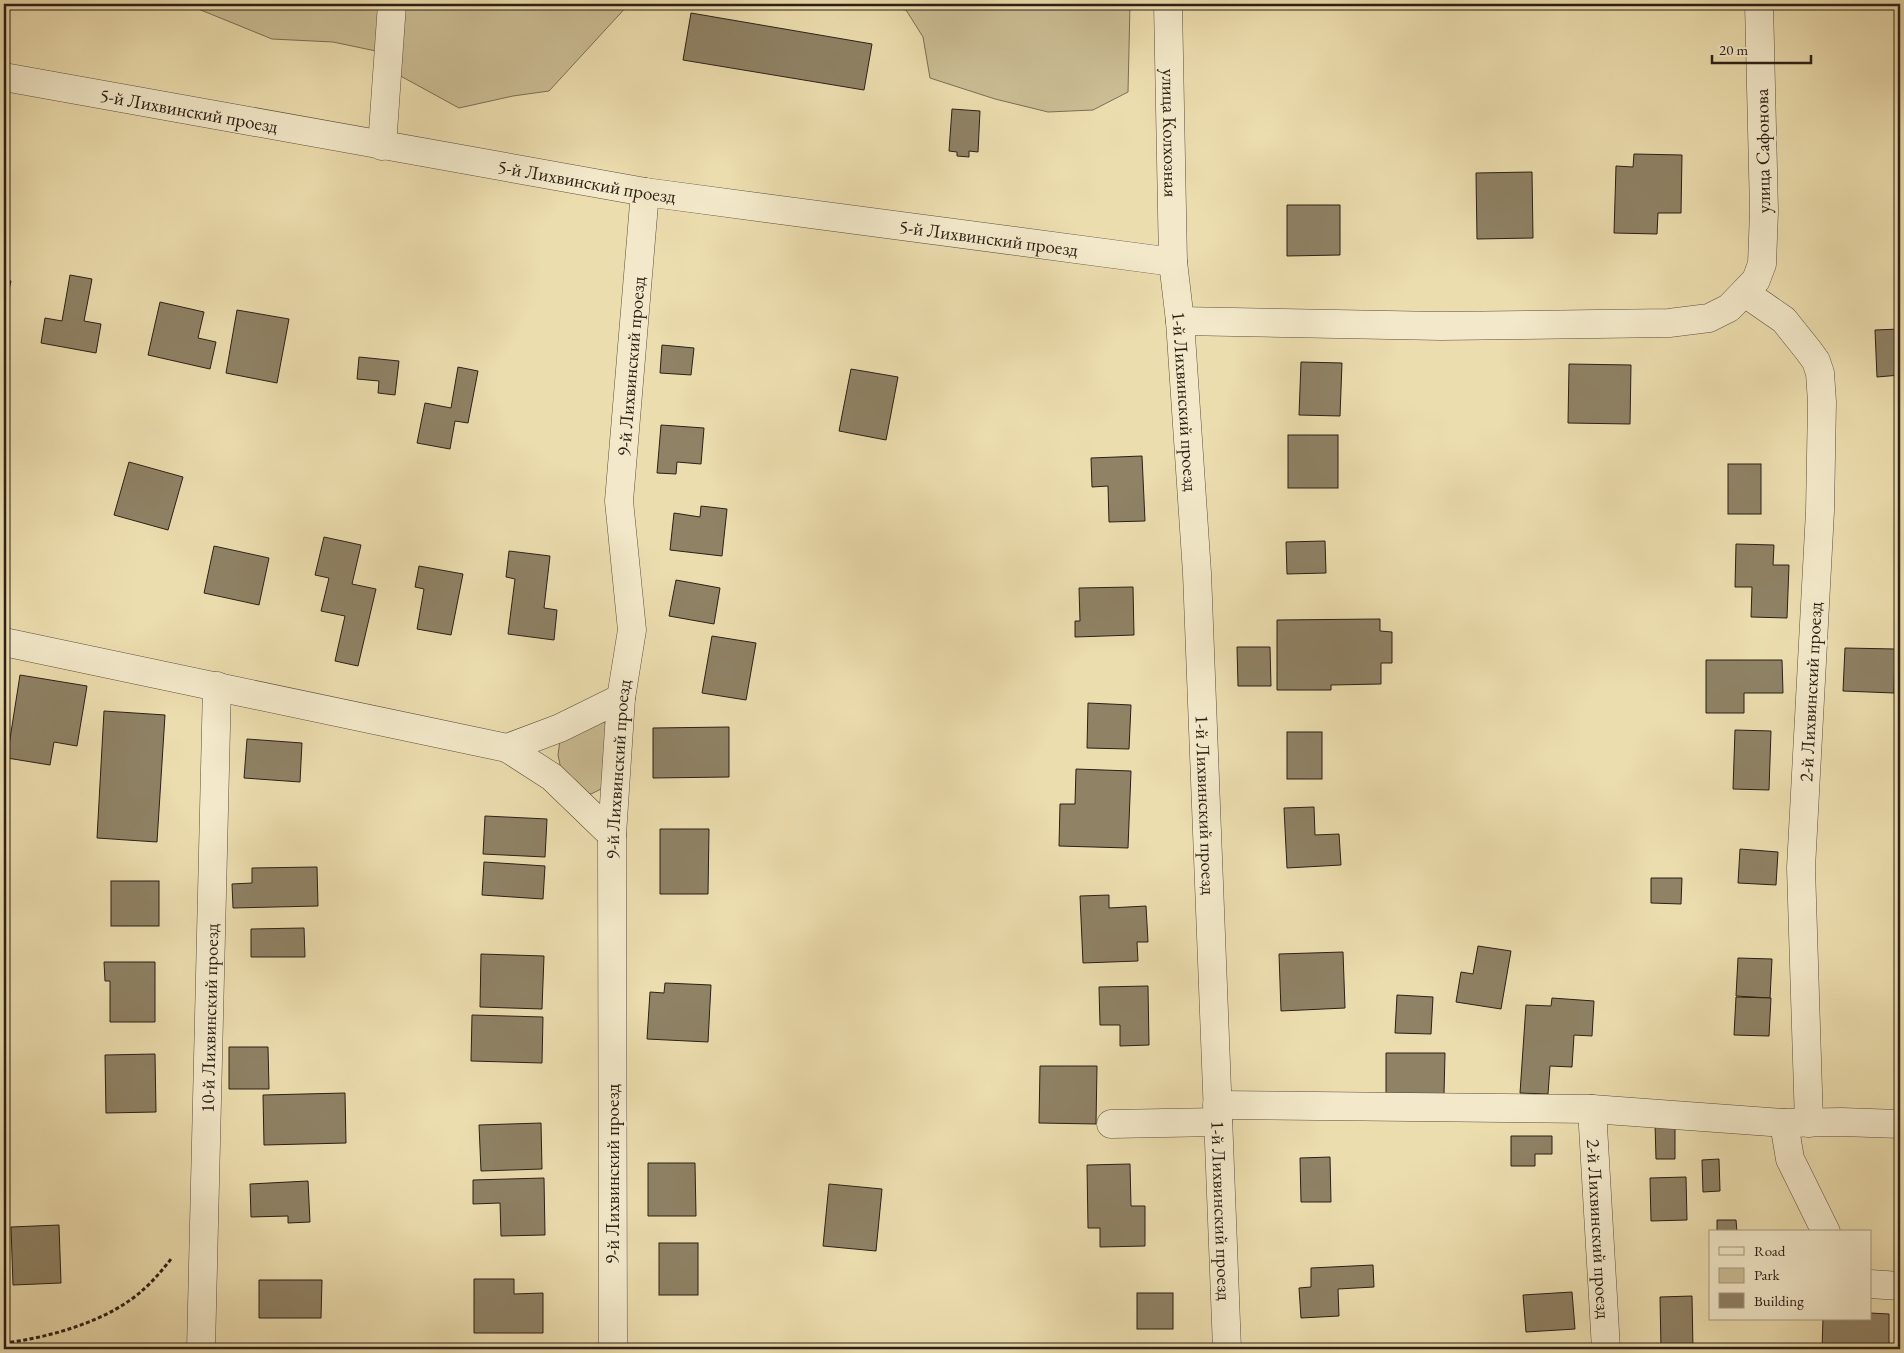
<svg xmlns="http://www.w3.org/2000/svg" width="1904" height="1353" viewBox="0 0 1904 1353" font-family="'EB Garamond',serif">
<rect width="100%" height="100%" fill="#ecddae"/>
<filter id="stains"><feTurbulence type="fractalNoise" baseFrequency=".004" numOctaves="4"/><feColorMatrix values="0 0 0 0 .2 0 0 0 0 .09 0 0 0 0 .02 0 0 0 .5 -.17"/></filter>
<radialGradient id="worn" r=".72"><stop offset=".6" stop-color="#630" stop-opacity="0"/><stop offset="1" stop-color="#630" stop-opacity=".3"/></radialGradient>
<g fill="#cbbd94" stroke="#7b6e55">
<path d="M 186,4 L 379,4 L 376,51 L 333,42 L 272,39 Z"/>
<path d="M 400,4 L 629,4 L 549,91 L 513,96 L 459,108 L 395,73 Z"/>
<path d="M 858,4 L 1130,4 L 1128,92 L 1093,110 L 1048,112 L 995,99 L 930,78 L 923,37 L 906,10 Z"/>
<path d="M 602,721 L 605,723 L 609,732 L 603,788 L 591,794 L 584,792 L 562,774 L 558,755 L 560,740 Z"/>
</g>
<g fill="#8f8265" stroke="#2b2016">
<path d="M 691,13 L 872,44 L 864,90 L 683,60 Z"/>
<path d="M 952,109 L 980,111 L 978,152 L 969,151 L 969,157 L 957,156 L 957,152 L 949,151 Z"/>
<path d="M 1634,154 L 1682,155 L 1681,213 L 1658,213 L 1657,234 L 1614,233 L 1616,166 L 1633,167 Z"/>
<path d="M 1532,172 L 1533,238 L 1477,239 L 1476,173 Z"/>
<path d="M 1287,205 L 1340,205 L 1340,255 L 1287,256 Z"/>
<path d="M 70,275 L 92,279 L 84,321 L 101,324 L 96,353 L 41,343 L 45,318 L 62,321 Z"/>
<path d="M 4,279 L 11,281 L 4,313 Z"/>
<path d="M 160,302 L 204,312 L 198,338 L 216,342 L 210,369 L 148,355 Z"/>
<path d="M 237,310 L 289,319 L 277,383 L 226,373 Z"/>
<path d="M 1900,329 L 1900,375 L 1877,377 L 1875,330 Z"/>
<path d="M 662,345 L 694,348 L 691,375 L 660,373 Z"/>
<path d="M 359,357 L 399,361 L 395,395 L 378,393 L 379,381 L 357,379 Z"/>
<path d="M 1301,362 L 1342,363 L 1340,416 L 1299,415 Z"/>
<path d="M 1569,364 L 1631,365 L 1630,424 L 1568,423 Z"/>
<path d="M 458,367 L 478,371 L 468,423 L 455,421 L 450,449 L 417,443 L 425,403 L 451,408 Z"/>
<path d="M 851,369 L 898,377 L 886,440 L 839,431 Z"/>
<path d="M 661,425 L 704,428 L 701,464 L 677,462 L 676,474 L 657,473 Z"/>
<rect x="1288" y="435" width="50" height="53"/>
<path d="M 1142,456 L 1145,521 L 1109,522 L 1108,486 L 1092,487 L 1091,458 Z"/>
<path d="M 129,462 L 183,477 L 168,530 L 114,515 Z"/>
<rect x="1728" y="464" width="33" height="50"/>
<path d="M 701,506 L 727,509 L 722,556 L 670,550 L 674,513 L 700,517 Z"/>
<path d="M 324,537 L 361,545 L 352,584 L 376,589 L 358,666 L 335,661 L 345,616 L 321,611 L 329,578 L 315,575 Z"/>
<path d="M 1325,541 L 1326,573 L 1287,574 L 1286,542 Z"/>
<path d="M 1736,544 L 1774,545 L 1773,565 L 1789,565 L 1787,618 L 1751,617 L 1752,587 L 1735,587 Z"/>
<path d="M 214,546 L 269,558 L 259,605 L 204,593 Z"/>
<path d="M 509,551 L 550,556 L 544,608 L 557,610 L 554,640 L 508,634 L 515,579 L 506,577 Z"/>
<path d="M 419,566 L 463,574 L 451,635 L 417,629 L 424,589 L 415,587 Z"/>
<path d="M 676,580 L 720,588 L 714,624 L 669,616 Z"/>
<path d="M 1133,587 L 1134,635 L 1075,637 L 1075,621 L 1080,621 L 1079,588 Z"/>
<path d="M 1380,619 L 1380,631 L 1392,632 L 1392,663 L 1381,663 L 1381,684 L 1331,685 L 1331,690 L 1277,690 L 1277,620 Z"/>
<path d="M 712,636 L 756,643 L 746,700 L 702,693 Z"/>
<path d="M 1237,647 L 1270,647 L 1271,686 L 1238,686 Z"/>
<path d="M 1845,648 L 1895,649 L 1894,693 L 1843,691 Z"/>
<path d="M 1706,660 L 1782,660 L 1783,693 L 1744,693 L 1744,713 L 1706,713 Z"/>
<path d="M 20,675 L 87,686 L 77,746 L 54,742 L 50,765 L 7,758 Z"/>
<path d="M 1088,703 L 1131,705 L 1129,749 L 1087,748 Z"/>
<path d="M 104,711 L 165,715 L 157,842 L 97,838 Z"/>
<path d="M 729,727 L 729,777 L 653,778 L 653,728 Z"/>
<path d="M 1735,730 L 1771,731 L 1769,790 L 1733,789 Z"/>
<rect x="1287" y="732" width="35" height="47"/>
<path d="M 247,739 L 302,743 L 300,782 L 244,778 Z"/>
<path d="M 1076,769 L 1131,771 L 1128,848 L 1059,846 L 1060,804 L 1075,804 Z"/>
<path d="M 1314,807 L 1315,835 L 1339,834 L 1341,865 L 1287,868 L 1284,808 Z"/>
<path d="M 485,816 L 547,819 L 545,857 L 483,854 Z"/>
<path d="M 660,829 L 709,829 L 708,894 L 660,894 Z"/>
<path d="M 1740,849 L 1778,852 L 1776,885 L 1738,883 Z"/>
<path d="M 484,862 L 545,866 L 543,899 L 482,895 Z"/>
<path d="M 317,867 L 318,906 L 233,908 L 232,884 L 252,883 L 252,868 Z"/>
<path d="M 1651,878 L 1682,878 L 1681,904 L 1651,903 Z"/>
<rect x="111" y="881" width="48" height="45"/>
<path d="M 1109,895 L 1109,908 L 1146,906 L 1148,942 L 1137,942 L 1138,961 L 1083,963 L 1080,896 Z"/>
<path d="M 304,928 L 305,957 L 251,957 L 251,929 Z"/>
<path d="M 1478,946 L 1511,951 L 1501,1009 L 1456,1002 L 1461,972 L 1473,974 Z"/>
<path d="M 1343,952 L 1345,1008 L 1281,1011 L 1279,954 Z"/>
<path d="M 481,954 L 544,956 L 542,1009 L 480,1007 Z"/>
<path d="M 1738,958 L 1772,959 L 1770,998 L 1736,996 Z"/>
<path d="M 104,962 L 155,962 L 155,1022 L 110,1022 L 110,981 L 105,981 Z"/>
<path d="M 665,983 L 711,985 L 708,1042 L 647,1039 L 650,992 L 664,993 Z"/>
<path d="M 1148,986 L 1149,1045 L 1120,1046 L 1120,1025 L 1100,1025 L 1099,987 Z"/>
<path d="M 1397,995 L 1433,997 L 1431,1034 L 1395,1033 Z"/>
<path d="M 1736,997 L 1771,998 L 1769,1036 L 1734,1035 Z"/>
<path d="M 1552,998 L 1594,1001 L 1592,1036 L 1574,1035 L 1572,1067 L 1550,1066 L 1548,1094 L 1520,1093 L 1526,1005 L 1551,1006 Z"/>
<path d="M 472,1015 L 543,1017 L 542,1063 L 471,1061 Z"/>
<path d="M 229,1047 L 268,1047 L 269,1089 L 229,1089 Z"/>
<path d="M 1386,1053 L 1445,1053 L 1444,1094 L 1386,1093 Z"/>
<path d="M 155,1054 L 156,1112 L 106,1113 L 105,1055 Z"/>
<path d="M 1040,1066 L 1097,1066 L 1096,1124 L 1039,1123 Z"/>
<path d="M 345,1093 L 346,1143 L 264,1145 L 263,1095 Z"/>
<path d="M 541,1123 L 542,1169 L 481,1171 L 479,1125 Z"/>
<path d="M 1655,1123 L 1675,1123 L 1675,1159 L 1656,1159 Z"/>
<path d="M 1511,1136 L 1552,1136 L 1552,1154 L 1535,1154 L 1535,1166 L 1511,1166 Z"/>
<path d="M 1330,1157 L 1331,1202 L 1301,1202 L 1300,1158 Z"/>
<path d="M 1719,1159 L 1720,1191 L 1703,1192 L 1702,1160 Z"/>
<path d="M 648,1163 L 695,1163 L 696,1216 L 648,1216 Z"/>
<path d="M 1130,1164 L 1131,1206 L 1145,1206 L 1145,1246 L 1100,1247 L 1100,1228 L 1088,1228 L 1087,1165 Z"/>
<path d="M 1686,1177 L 1687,1220 L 1651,1221 L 1650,1178 Z"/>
<path d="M 544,1178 L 545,1235 L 501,1236 L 500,1203 L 473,1204 L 473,1180 Z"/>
<path d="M 308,1181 L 310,1222 L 288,1223 L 288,1216 L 251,1217 L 250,1184 Z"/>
<path d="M 829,1184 L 882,1189 L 876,1251 L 823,1246 Z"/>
<path d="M 1717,1220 L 1736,1220 L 1737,1232 L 1717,1232 Z"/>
<path d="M 59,1225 L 61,1283 L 13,1285 L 11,1227 Z"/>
<rect x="659" y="1243" width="39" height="52"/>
<path d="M 1373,1265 L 1374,1287 L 1338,1289 L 1339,1316 L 1301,1318 L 1299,1288 L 1311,1287 L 1311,1268 Z"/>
<path d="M 474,1279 L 514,1279 L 514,1294 L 543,1293 L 543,1333 L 474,1333 Z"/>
<path d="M 259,1280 L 322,1280 L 321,1318 L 259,1318 Z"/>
<path d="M 1572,1292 L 1575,1329 L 1526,1332 L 1523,1295 Z"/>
<rect x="1137" y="1293" width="36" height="36"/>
<path d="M 1692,1296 L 1693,1349 L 1661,1349 L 1660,1297 Z"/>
<path d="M 1870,1313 L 1889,1314 L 1889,1349 L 1822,1349 L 1823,1319 L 1870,1319 Z"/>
<rect x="1298" y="1348" width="76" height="1"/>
</g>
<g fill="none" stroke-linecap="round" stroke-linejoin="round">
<g stroke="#5b4f3c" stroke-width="29">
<g id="minor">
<path id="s1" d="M 1168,4 L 1173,262 L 1180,321 L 1197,573 L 1227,1349"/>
<path id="s2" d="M 4,77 L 645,192 L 1173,262"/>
<path d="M 382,146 L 392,4"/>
<path d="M 1745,293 L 1784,320 L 1808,350 L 1816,361 L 1820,373 L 1822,402 L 1820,511 L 1801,868 L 1809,1123"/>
<path d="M 1180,321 L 1441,326 L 1669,323 L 1709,318 L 1729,308 L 1756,280 L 1762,264 L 1764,211 L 1759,4"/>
<path d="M 4,642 L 507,748 L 560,728 L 621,698"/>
<path d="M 507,748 L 552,777 L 612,835"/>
<path d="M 1217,1105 L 1592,1109 L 1784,1123 L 1841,1122 L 1900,1124"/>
<path id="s3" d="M 1592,1109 L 1606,1349"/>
<path d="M 1784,1123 L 1790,1159 L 1826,1232"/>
<path d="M 1111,1124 L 1218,1122"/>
<path d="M 1870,1284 L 1900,1286"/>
<path id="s4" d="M 201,1349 L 217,686"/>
<path id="s5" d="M 613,1349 L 612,835 L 621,698 L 632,630 L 619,501 L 645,192"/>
</g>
</g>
<path stroke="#2b2016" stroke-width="3" stroke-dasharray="4 2.5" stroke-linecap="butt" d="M 4,1343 C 49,1338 112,1320 145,1288 C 155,1279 163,1269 171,1259"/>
<use href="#minor" stroke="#f3e9ca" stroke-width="28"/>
</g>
<g text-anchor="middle" stroke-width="5" stroke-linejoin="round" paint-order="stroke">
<g font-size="19" fill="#2b2016" stroke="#f3e9ca">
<text dy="7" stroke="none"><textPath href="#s2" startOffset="188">5-й Лихвинский проезд</textPath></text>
<text dy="7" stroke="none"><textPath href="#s1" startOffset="129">улица Колхозная</textPath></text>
<text transform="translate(1762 151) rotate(-91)" y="7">улица Сафонова</text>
<text dy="7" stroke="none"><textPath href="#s2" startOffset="592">5-й Лихвинский проезд</textPath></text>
<text dy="7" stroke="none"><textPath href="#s2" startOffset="998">5-й Лихвинский проезд</textPath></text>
<text dy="7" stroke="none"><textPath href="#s5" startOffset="985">9-й Лихвинский проезд</textPath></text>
<text dy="7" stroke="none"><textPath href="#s1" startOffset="398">1-й Лихвинский проезд</textPath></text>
<text transform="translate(1810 692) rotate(-87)" y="7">2-й Лихвинский проезд</text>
<text dy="7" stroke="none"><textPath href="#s5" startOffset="580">9-й Лихвинский проезд</textPath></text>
<text dy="7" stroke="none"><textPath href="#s1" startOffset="802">1-й Лихвинский проезд</textPath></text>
<text dy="7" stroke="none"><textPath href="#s4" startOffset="331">10-й Лихвинский проезд</textPath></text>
<text transform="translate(612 1174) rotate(-90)" y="7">9-й Лихвинский проезд</text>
<text dy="7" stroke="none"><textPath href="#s1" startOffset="1208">1-й Лихвинский проезд</textPath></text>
<text dy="7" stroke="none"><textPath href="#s3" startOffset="120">2-й Лихвинский проезд</textPath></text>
</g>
</g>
<rect width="1904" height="1353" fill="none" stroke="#ecddae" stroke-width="20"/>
<rect x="5" y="5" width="1894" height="1343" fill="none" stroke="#2b2016" stroke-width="2.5"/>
<rect x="10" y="10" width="1884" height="1333" fill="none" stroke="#2b2016"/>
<rect x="1709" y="1230" width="162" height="90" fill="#f3e9ca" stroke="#a39982"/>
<rect x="1719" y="1247" width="25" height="8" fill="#f3e9ca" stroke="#a39982"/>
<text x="1754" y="1256" font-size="15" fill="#2b2016">Road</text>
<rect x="1719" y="1268" width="25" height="15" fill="#cbbd94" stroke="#a39982"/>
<text x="1754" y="1280" font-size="15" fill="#2b2016">Park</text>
<rect x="1719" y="1293" width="25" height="15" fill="#8f8265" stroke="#a39982"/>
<text x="1754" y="1306" font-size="15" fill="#2b2016">Building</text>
<path d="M1712 55v8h99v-8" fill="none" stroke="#2b2016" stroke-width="2.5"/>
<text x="1719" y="55" font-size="15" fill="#2b2016" stroke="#f3e9ca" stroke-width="4" paint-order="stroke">20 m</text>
<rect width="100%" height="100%" filter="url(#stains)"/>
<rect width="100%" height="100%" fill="url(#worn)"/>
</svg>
